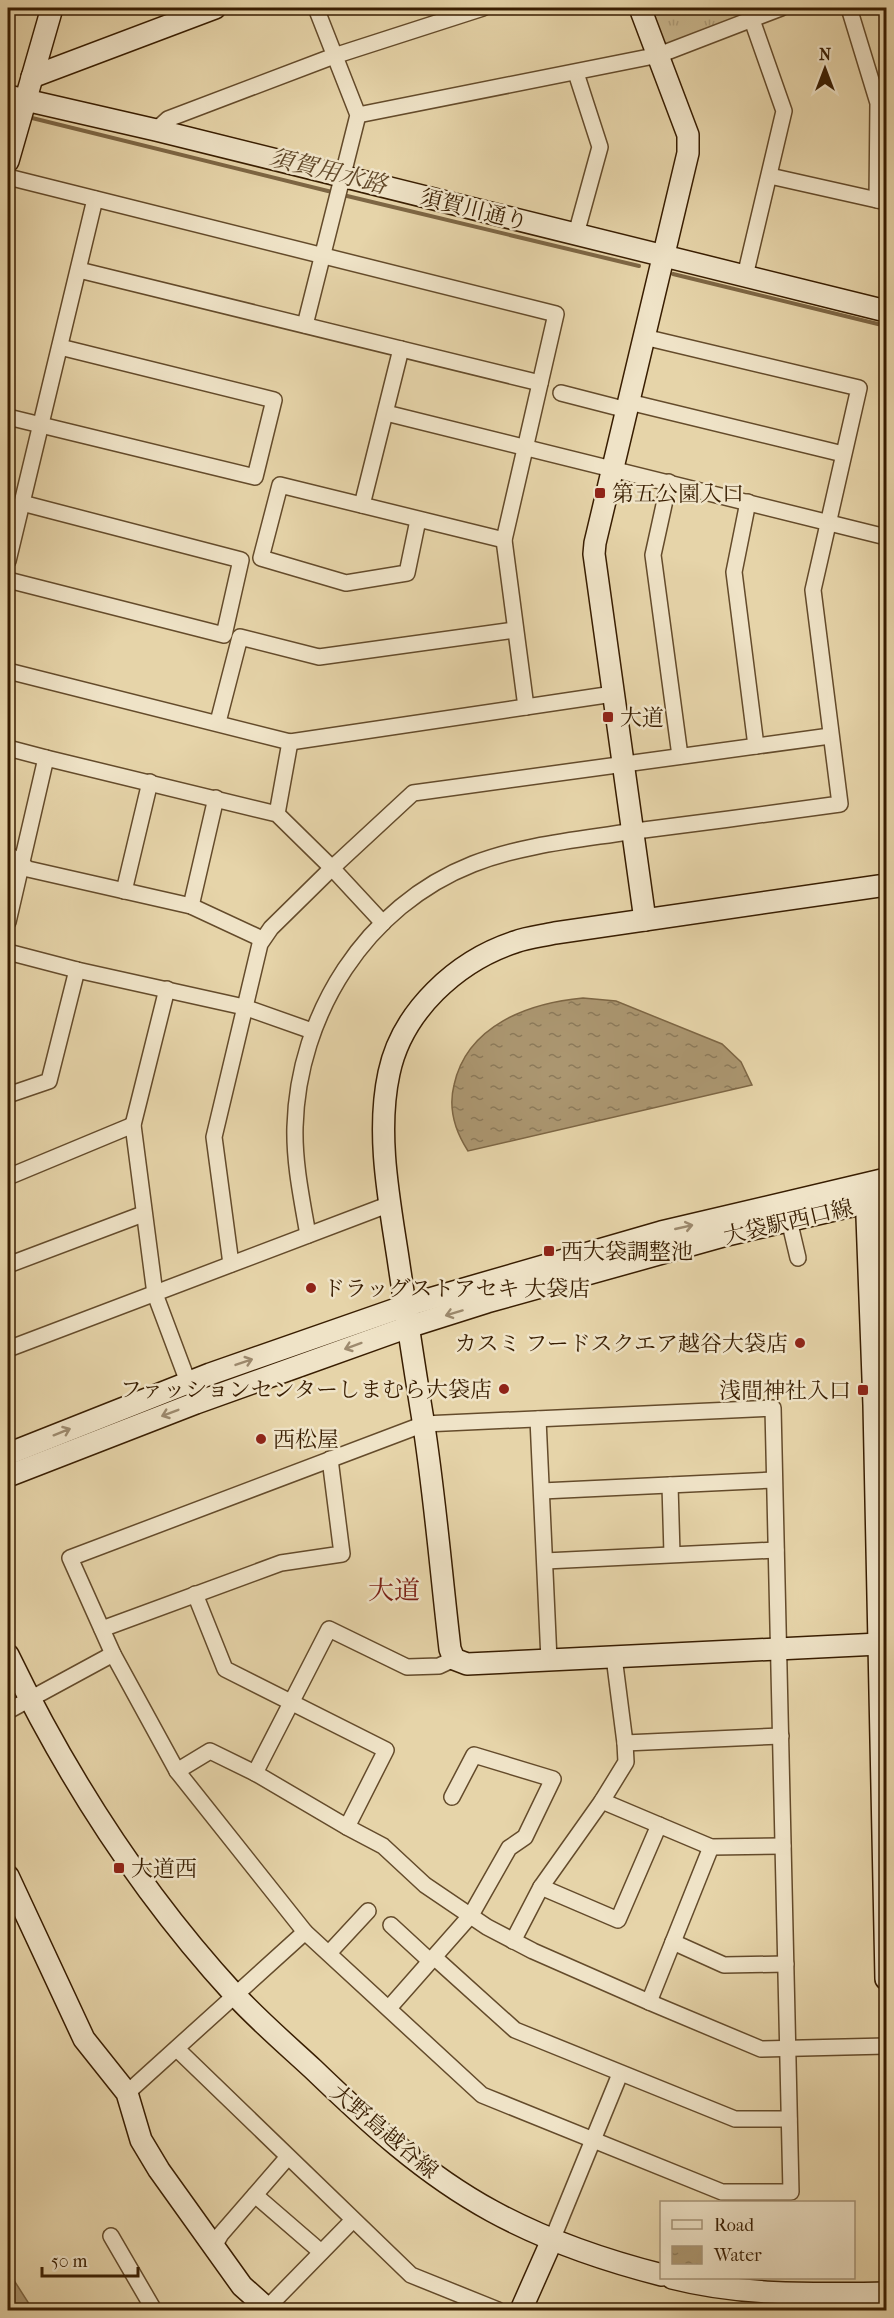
<svg xmlns="http://www.w3.org/2000/svg" width="894" height="2318" viewBox="0 0 894 2318" font-family="'IM FELL French Canon','Noto Serif JP',serif">
<defs>
<pattern id="park-tufts" width="24" height="20" patternUnits="userSpaceOnUse" patternTransform="scale(1.5)"><rect width="24" height="20" fill="#c8b58c"/><path d="M3 7l-1-3M5 7V3M7 7l1-3M15 17l-1-3M17 17v-4M19 17l1-3" fill="none" stroke="#ad9b77"/></pattern>
<pattern id="water-ripples" width="26" height="14" patternUnits="userSpaceOnUse" patternTransform="scale(1.5)"><rect width="26" height="14" fill="#ab9670"/><path d="M2 4q2-2 4 0t4 0M15 11q2-2 4 0t4 0" fill="none" stroke="#8c7a5a"/></pattern>
</defs>
<rect width="100%" height="100%" fill="#e6d4a9"/>
<filter id="stains"><feTurbulence type="fractalNoise" baseFrequency=".00333" numOctaves="4"/><feColorMatrix values="0 0 0 0 .2 0 0 0 0 .09 0 0 0 0 .02 0 0 0 .5 -.17"/></filter>
<radialGradient id="worn" r=".72"><stop offset=".6" stop-color="#630" stop-opacity="0"/><stop offset="1" stop-color="#630" stop-opacity=".3"/></radialGradient>
<path fill="url(#park-tufts)" stroke="#806946" stroke-width="1.5" d="M 648,8 L 765,8 L 663,46 Z"/>
<g fill="url(#water-ripples)" stroke="#7d6644" stroke-width="1.5">
<path d="M 583,998 L 616,1001 L 722,1044 L 741,1062 L 752,1085 L 468,1151 C 455,1131 448,1109 454,1085 C 467,1025 529,1003 583,998 Z"/>
<path d="M 8,2271 L 33,2310 L 8,2310 Z"/>
</g>
<g fill="none" stroke-linecap="round" stroke-linejoin="round">
<g stroke="#7d6644" stroke-width="4">
<path d="M 28,117 L 336,193"/>
<path d="M 343,195 L 639,266"/>
<path d="M 673,274 L 886,326"/>
</g>
<g stroke="#644b2b" stroke-width="18">
<g id="street">
<path d="M 849,8 L 878,103 L 877,200"/>
<path d="M 576,73 L 600,147 L 576,234"/>
<path d="M 358,115 L 659,55 L 781,8"/>
<path d="M 156,130 L 168,119 L 334,56 L 483,8"/>
<path d="M 770,176 L 886,202"/>
<path d="M 8,177 L 556,314 L 504,540 L 526,707"/>
<path d="M 79,270 L 540,383"/>
<path d="M 745,276 L 784,111 L 752,20"/>
<path d="M 305,325 L 358,115 L 316,8"/>
<path d="M 561,393 L 627,410"/>
<path d="M 629,402 L 843,454"/>
<path d="M 386,413 L 886,537"/>
<path d="M 8,417 L 255,477 L 274,400 L 60,347"/>
<path d="M 669,482 L 653,555 L 680,756"/>
<path d="M 748,502 L 734,572 L 756,746"/>
<path d="M 362,505 L 401,349"/>
<path d="M 418,520 L 407,573 L 346,583 L 261,558 L 280,485 L 504,540"/>
<path d="M 8,561 L 95,199"/>
<path d="M 8,580 L 224,635 L 241,560 L 22,503"/>
<path d="M 8,671 L 290,742 L 613,694"/>
<path d="M 218,722 L 240,637 L 319,657 L 515,630"/>
<path d="M 8,748 L 46,758"/>
<path d="M 277,814 L 290,742"/>
<path d="M 8,854 L 28,869 L 191,906 L 262,939"/>
<path d="M 124,891 L 150,782"/>
<path d="M 191,906 L 216,798"/>
<path d="M 8,922 L 46,758 L 277,814 L 332,868 L 383,923"/>
<path d="M 8,952 L 77,970 L 244,1007 L 312,1031"/>
<path d="M 167,989 L 133,1125 L 155,1294 L 188,1382"/>
<path d="M 8,1095 L 49,1081 L 77,970"/>
<path d="M 8,1177 L 133,1125"/>
<path d="M 789,1220 L 798,1258"/>
<path d="M 308,1235 C 302,1200 294,1163 295,1127 C 298,1014 366,906 473,864 C 522,845 576,840 628,832 C 699,823 769,814 840,804 L 813,590 L 859,388 L 644,337"/>
<path d="M 231,1264 L 214,1137 L 260,944 L 271,928 L 332,868 L 413,793 L 830,736"/>
<path d="M 8,1265 L 143,1214"/>
<path d="M 8,1349 L 390,1204"/>
<path d="M 773,1408 L 791,2192 L 722,2192 L 482,2095 L 305,1932 L 177,1771 L 113,1654 L 70,1558 L 424,1424 Z"/>
<path d="M 538,1419 L 549,1660"/>
<path d="M 670,1485 L 672,1554"/>
<path d="M 542,1491 L 774,1480"/>
<path d="M 545,1561 L 776,1550"/>
<path d="M 195,1594 L 225,1669 L 386,1750 L 347,1827"/>
<path d="M 102,1629 L 281,1563 L 342,1554 L 330,1459"/>
<path d="M 614,1657 L 625,1743 L 781,1736"/>
<path d="M 8,1711 L 113,1654"/>
<path d="M 177,1771 L 210,1751 L 255,1773 L 347,1827 L 383,1846 L 425,1885 L 487,1927 L 533,1951 L 649,2002 L 761,2049 L 886,2046"/>
<path d="M 255,1773 L 329,1629 L 407,1667 L 439,1666 L 454,1659"/>
<path d="M 602,1801 L 711,1847 L 783,1846"/>
<path d="M 541,1887 L 618,1920 L 659,1825"/>
<path d="M 391,1925 L 430,1961"/>
<path d="M 513,1941 L 541,1887 L 602,1801 L 626,1762 L 625,1743"/>
<path d="M 673,1942 L 724,1965 L 786,1964"/>
<path d="M 329,1953 L 368,1911"/>
<path d="M 434,1957 L 515,2030 L 735,2119 L 789,2119"/>
<path d="M 649,2002 L 711,1847"/>
<path d="M 389,2008 L 471,1915 L 509,1848 L 525,1837 L 553,1779 L 474,1755 L 452,1797"/>
<path d="M 177,2049 L 411,2275 L 498,2310"/>
<path d="M 127,2093 L 305,1932"/>
<path d="M 255,2195 L 321,2252"/>
<path d="M 111,2236 L 154,2310"/>
<path d="M 552,2240 L 620,2074"/>
<path d="M 213,2248 L 221,2234 L 287,2158"/>
<path d="M 265,2310 L 353,2220"/>
</g>
</g>
<g stroke="#381d01" stroke-width="24">
<g id="secondary">
<path d="M 640,8 L 688,135 L 688,153 L 595,543 L 594,554 L 645,920"/>
<path d="M 32,77 L 215,8"/>
<path d="M 8,96 L 156,130 L 886,311"/>
<path d="M 8,161 L 52,8"/>
<path d="M 875,1193 L 875,1200 L 867,1217 L 874,1405 L 886,1979"/>
<path d="M 875,1200 L 885,1215 L 886,1267"/>
<path d="M 8,1454 L 210,1374 L 405,1306 L 661,1232 L 886,1179"/>
<path d="M 8,1476 L 196,1403 L 408,1327 L 487,1302 L 727,1235 L 886,1198"/>
<path d="M 879,1644 L 467,1664 L 454,1659 L 450,1649 C 441,1573 435,1496 423,1420 C 414,1366 406,1312 398,1258 C 389,1199 376,1133 389,1073 C 402,1011 457,961 515,942 C 528,937 542,936 555,933 L 886,885"/>
<path d="M 8,1655 C 68,1779 142,1894 235,1995 C 259,2021 287,2045 313,2069 C 368,2122 424,2174 492,2211 C 545,2240 603,2260 662,2275"/>
<path d="M 8,1876 L 84,2039 L 127,2093 L 141,2140 L 159,2170 L 242,2286 L 269,2310"/>
<path d="M 672,2278 C 742,2296 814,2294 886,2293"/>
<path d="M 521,2310 L 552,2240"/>
</g>
</g>
<use href="#street" stroke="#efe3c7" stroke-width="15"/>
<use href="#secondary" stroke="#efe3c7" stroke-width="21"/>
</g>
<defs><path id="oneway-shaft" d="M-6 0H5M1.5-3L5.5 0L1.5 3" fill="none" stroke-width="1.6" stroke-linecap="round" stroke-linejoin="round" transform="scale(1.5)"/></defs>
<g stroke="#9d8a6e">
<use href="#oneway-shaft" transform="translate(684 1227) rotate(-13)"/>
<use href="#oneway-shaft" transform="translate(454 1313) rotate(163)"/>
<use href="#oneway-shaft" transform="translate(353 1346) rotate(160)"/>
<use href="#oneway-shaft" transform="translate(244 1362) rotate(-19)"/>
<use href="#oneway-shaft" transform="translate(170 1413) rotate(159)"/>
<use href="#oneway-shaft" transform="translate(62 1432) rotate(-22)"/>
</g>
<g fill="#8f2418" stroke="#efe3c7" stroke-width="2">
<rect x="594" y="487" width="12" height="12" rx="3"/>
<rect x="602" y="711" width="12" height="12" rx="3"/>
<rect x="543" y="1245" width="12" height="12" rx="3"/>
<circle cx="311" cy="1288" r="6"/>
<circle cx="800" cy="1343" r="6"/>
<circle cx="504" cy="1389" r="6"/>
<rect x="857" y="1384" width="12" height="12" rx="3"/>
<circle cx="261" cy="1439" r="6"/>
<rect x="113" y="1862" width="12" height="12" rx="3"/>
</g>
<g text-anchor="middle" stroke-width="5" stroke-linejoin="round" paint-order="stroke">
<g font-size="22" fill="#381d01" stroke="#efe3c7">
<text transform="translate(474 209) rotate(14)" y="8">須賀川通り</text>
<text transform="translate(788 1221) rotate(-13)" y="8">大袋駅西口線</text>
<text transform="translate(385 2131) rotate(40)" y="8">大野島越谷線</text>
</g>
<g font-size="22" fill="#381d01" stroke="#efe3c7" text-anchor="start">
<text x="612" y="501">第五公園入口</text>
<text x="620" y="725">大道</text>
<text x="561" y="1259">西大袋調整池</text>
<text x="323" y="1296">ドラッグストアセキ 大袋店</text>
<text x="788" y="1351" text-anchor="end">カスミ フードスクエア越谷大袋店</text>
<text x="492" y="1397" text-anchor="end">ファッションセンターしまむら大袋店</text>
<text x="851" y="1398" text-anchor="end">浅間神社入口</text>
<text x="273" y="1447">西松屋</text>
<text x="131" y="1876">大道西</text>
</g>
<g font-size="24" font-style="italic" fill="#604728" stroke="#efe3c7">
<text transform="translate(328 171) rotate(14)" y="8">須賀用水路</text>
</g>
<g font-size="26" fill="#7a1f14" stroke="#efe3c7">
<text x="394" y="1599">大道</text>
</g>
</g>
<rect width="894" height="2318" fill="none" stroke="#e6d4a9" stroke-width="30"/>
<rect x="9" y="9" width="876" height="2300" fill="none" stroke="#381d01" stroke-width="3"/>
<rect x="15" y="15" width="864" height="2288" fill="none" stroke="#381d01" stroke-width="1.5"/>
<rect x="660" y="2201" width="195" height="78" fill="#efe3c7" stroke="#a69478" stroke-width="1.5"/>
<rect x="672" y="2220" width="30" height="9" fill="#efe3c7" stroke="#a69478" stroke-width="1.5"/>
<text x="714" y="2231" font-size="18" fill="#381d01">Road</text>
<rect x="672" y="2246" width="30" height="18" fill="url(#water-ripples)" stroke="#a69478" stroke-width="1.5"/>
<text x="714" y="2261" font-size="18" fill="#381d01">Water</text>
<g transform="translate(825 69)" stroke="#efe3c7" stroke-width="4.5" paint-order="stroke">
<path d="M0-4.5L10 22L0 15L-10 22Z" fill="#381d01"/>
<text y="-9" font-size="16" font-weight="bold" text-anchor="middle" fill="#381d01">N</text>
</g>
<path d="M42 2267v9h96v-9" fill="none" stroke="#381d01" stroke-width="3"/>
<text x="51" y="2267" font-size="18" fill="#381d01" stroke="#efe3c7" stroke-width="4.5" paint-order="stroke">50 m</text>
<rect width="100%" height="100%" filter="url(#stains)"/>
<rect width="100%" height="100%" fill="url(#worn)"/>
</svg>
